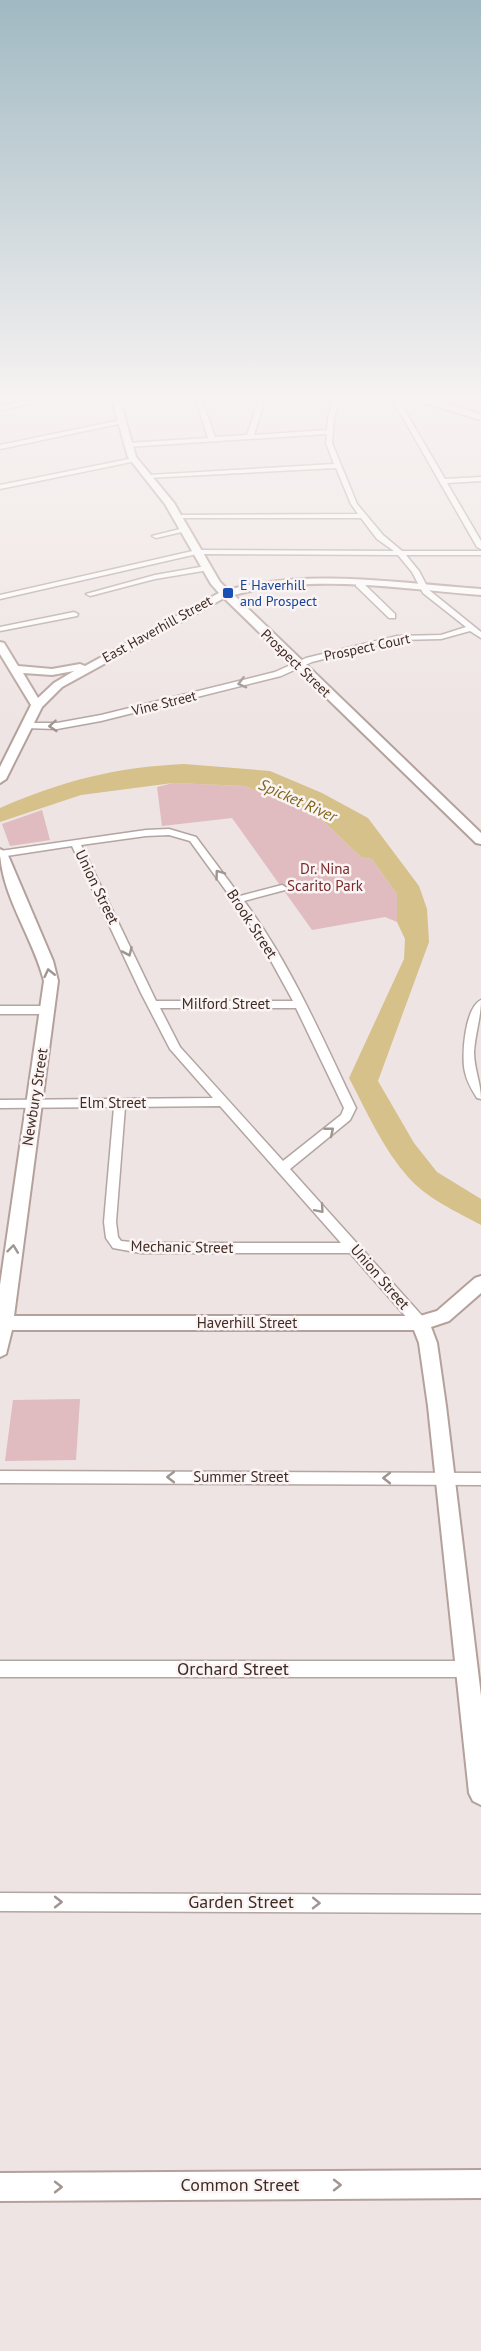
<svg xmlns="http://www.w3.org/2000/svg" width="481" height="2351" viewBox="0 0 481 2351" font-family="'PT Sans',sans-serif">
<rect width="100%" height="100%" fill="#eee4e3"/>
<g fill="#e0bbc0">
<path d="M 173,783 L 245,786 L 321,819 L 361,857 L 372,859 L 397,894 L 397,922 L 385,917 L 312,930 L 232,818 L 162,826 L 157,787 Z"/>
<path d="M 42,810 L 50,840 L 10,846 L 2,824 Z"/>
<path d="M 80,1399 L 76,1460 L 5,1461 L 13,1400 Z"/>
</g>
<path fill="#d5c189" d="M 184,764 L 270,771 L 322,793 L 368,818 L 419,886 L 427,909 L 429,942 L 378,1081 L 414,1143 L 437,1172 L 481,1199 L 481,1225 C 457,1212 426,1198 408,1177 C 383,1149 367,1112 349,1078 L 404,959 L 405,939 L 397,922 L 397,894 L 372,859 L 361,857 L 321,819 L 245,786 L 173,783 L 81,795 L 0,822 L 0,808 C 61,781 117,767 184,764 Z"/>
<g fill="none" stroke-linecap="round" stroke-linejoin="round">
<g stroke="#b3a5a1" stroke-width="3">
<g id="street">
<path d="M 47,397 L 61,397 L 0,410 L 0,406 Z"/>
<path d="M 195,397 L 201,397 L 215,437 L 247,435 L 260,397 L 266,397 L 254,435 L 327,430 L 328,418 L 334,397 L 340,397 L 334,418 L 332,443 L 357,504 L 383,535 L 402,551 L 481,551 L 481,555 L 406,555 L 419,571 L 429,590 L 481,632 L 481,638 L 470,631 L 441,639 L 397,640 L 312,662 L 281,676 L 101,721 L 57,729 L 24,728 L 24,724 L 27,723 L 57,723 L 101,715 L 275,672 L 306,658 L 397,636 L 441,635 L 466,627 L 423,593 L 412,572 L 398,555 L 197,554 L 0,599 L 0,595 L 197,550 L 394,551 L 377,539 L 361,518 L 174,518 L 173,517 L 176,515 L 358,514 L 351,504 L 336,468 L 147,478 L 147,476 L 149,475 L 334,464 L 326,443 L 327,434 L 127,447 L 124,445 L 127,443 L 208,438 Z"/>
<path d="M 391,397 L 397,397 L 445,479 L 481,477 L 481,481 L 447,483 L 481,541 L 481,549 L 477,547 Z"/>
<path d="M 121,420 L 124,422 L 123,423 L 0,449 L 0,445 Z"/>
<path d="M 134,458 L 136,459 L 136,461 L 0,489 L 0,485 Z"/>
<path d="M 184,528 L 188,530 L 186,531 L 156,538 L 152,536 Z"/>
<path d="M 206,566 L 210,568 L 209,570 L 155,579 L 90,596 L 86,594 L 155,575 Z"/>
<path d="M 356,582 L 362,582 L 395,614 L 395,618 L 389,618 L 356,586 Z"/>
<path d="M 74,612 L 78,614 L 77,616 L 0,631 L 0,627 Z"/>
<path d="M 169,829 L 196,837 L 240,896 L 282,885 L 287,888 L 285,890 L 244,901 C 291,964 322,1038 356,1108 L 350,1120 L 290,1169 L 425,1319 L 427,1323 L 425,1327 L 420,1328 L 415,1327 L 350,1253 L 141,1253 L 113,1248 L 106,1238 L 104,1222 L 114,1107 L 0,1108 L 0,1100 L 213,1098 L 170,1049 L 141,993 L 72,846 L 0,857 L 0,851 L 146,830 ZM 169,835 L 190,841 L 253,928 L 293,1001 L 156,1001 L 81,845 L 146,836 ZM 160,1008 L 296,1008 L 344,1108 L 341,1115 L 283,1161 L 180,1047 ZM 220,1106 L 341,1243 L 141,1243 L 121,1241 L 118,1237 L 116,1222 L 125,1107 Z"/>
<path d="M 481,1000 C 481,1018 475,1034 474,1052 C 474,1069 481,1083 481,1099 L 477,1098 C 472,1090 467,1082 465,1072 C 461,1057 465,1007 481,1000 Z"/>
<path d="M 0,1006 L 48,1006 L 53,1010 L 48,1014 L 0,1014 Z"/>
<path d="M 0,1471 L 481,1473 L 481,1485 L 0,1483 Z"/>
<path d="M 0,1661 L 467,1661 L 473,1664 L 475,1669 L 473,1674 L 467,1677 L 0,1677 Z"/>
<path d="M 0,1893 L 481,1895 L 481,1913 L 0,1911 Z"/>
</g>
</g>
<g stroke="#b4a19b" stroke-width="4">
<g id="secondary">
<path d="M 111,397 L 119,397 L 136,457 L 174,503 L 220,582 L 228,590 C 309,568 399,583 481,589 L 481,595 C 401,589 312,573 234,595 L 481,833 L 481,844 L 476,843 L 224,598 L 62,687 L 42,707 L 6,779 L 0,783 L 0,767 L 31,705 L 0,654 L 0,642 L 4,643 L 18,666 L 52,669 L 80,664 L 85,666 L 219,593 L 211,584 L 165,504 L 128,457 ZM 74,671 L 54,683 L 38,698 L 23,673 L 52,675 Z"/>
<path d="M 406,397 L 420,397 L 481,414 L 481,420 Z"/>
<path d="M 0,849 L 7,853 L 53,961 L 58,981 L 14,1316 L 420,1316 L 437,1311 L 475,1278 L 481,1276 L 481,1293 L 449,1321 L 431,1327 L 437,1343 L 446,1406 L 481,1696 L 481,1805 L 473,1801 L 469,1793 L 428,1406 L 419,1343 L 414,1330 L 12,1330 L 6,1354 L 0,1357 L 0,1285 L 44,981 C 33,937 0,894 0,849 Z"/>
<path d="M 481,2170 L 481,2198 L 0,2201 L 0,2173 Z"/>
</g>
</g>
<use href="#street" fill="#fff" fill-rule="evenodd"/>
<use href="#secondary" fill="#fff" fill-rule="evenodd"/>
</g>
<defs><path id="oneway-chevron" d="M-2-3.5L2.5 0L-2 3.5" fill="none" stroke-width="1.6" stroke-linecap="round" stroke-linejoin="round" transform="scale(1.5)"/></defs>
<g stroke="#a09590">
<use href="#oneway-chevron" transform="translate(242 683) rotate(166)"/>
<use href="#oneway-chevron" transform="translate(53 726) rotate(176)"/>
<use href="#oneway-chevron" transform="translate(219 874) rotate(-126)"/>
<use href="#oneway-chevron" transform="translate(128 952) rotate(66)"/>
<use href="#oneway-chevron" transform="translate(49 973) rotate(-103)"/>
<use href="#oneway-chevron" transform="translate(330 1131) rotate(-39)"/>
<use href="#oneway-chevron" transform="translate(320 1209) rotate(49)"/>
<use href="#oneway-chevron" transform="translate(13 1249) rotate(-83)"/>
<use href="#oneway-chevron" transform="translate(171 1477) rotate(-180)"/>
<use href="#oneway-chevron" transform="translate(387 1478) rotate(-180)"/>
<use href="#oneway-chevron" transform="translate(58 1902)"/>
<use href="#oneway-chevron" transform="translate(316 1903) rotate(1)"/>
<use href="#oneway-chevron" transform="translate(337 2185)"/>
<use href="#oneway-chevron" transform="translate(58 2187)"/>
</g>
<linearGradient id="sky" x2="0" y2="1"><stop stop-color="#a0b9c2"/><stop offset="0.55" stop-color="#f7f3f2"/><stop offset="1" stop-color="#f7f3f2" stop-opacity="0"/></linearGradient>
<rect width="481" height="726" fill="url(#sky)"/>
<rect fill="#1a4fb4" stroke="#faf4f4" stroke-width="2" x="222" y="587" width="12" height="12" rx="3"/>
<g text-anchor="middle" stroke-width="5" stroke-linejoin="round" paint-order="stroke">
<g font-size="14" fill="#164399" stroke="#faf4f4" text-anchor="start">
<text x="240" y="590">E Haverhill<tspan x="240" dy="16">and Prospect</tspan></text>
</g>
<g font-size="14" fill="#402b22" stroke="#faf4f4">
<text transform="translate(157 629) rotate(-29)" y="5">East Haverhill Street</text>
<text transform="translate(367 647) rotate(-12)" y="5">Prospect Court</text>
<text transform="translate(296 663) rotate(44)" y="5">Prospect Street</text>
<text transform="translate(164 703) rotate(-14)" y="5">Vine Street</text>
</g>
<g font-size="15" fill="#792a2c" stroke="#faf4f4">
<text x="325" y="874">Dr. Nina<tspan x="325" dy="17">Scarito Park</tspan></text>
</g>
<g font-size="15" fill="#402b22" stroke="#faf4f4">
<text transform="translate(97 887) rotate(64)" y="5">Union Street</text>
<text transform="translate(252 924) rotate(57)" y="5">Brook Street</text>
<text x="226" y="1009">Milford Street</text>
<text transform="translate(35 1097) rotate(-81)" y="5">Newbury Street</text>
<text x="113" y="1108">Elm Street</text>
<text transform="translate(182 1247) rotate(1)" y="5">Mechanic Street</text>
<text transform="translate(380 1277) rotate(49)" y="5">Union Street</text>
<text x="247" y="1328">Haverhill Street</text>
<text x="241" y="1482">Summer Street</text>
</g>
<g font-size="16" font-style="italic" fill="#7f6518" stroke="#faf4f4">
<text transform="translate(298 800) rotate(24)" y="6">Spicket River</text>
</g>
<g font-size="18" fill="#402b22" stroke="#faf4f4">
<text x="233" y="1675">Orchard Street</text>
<text x="241" y="1908">Garden Street</text>
<text x="240" y="2191">Common Street</text>
</g>
</g>
</svg>
